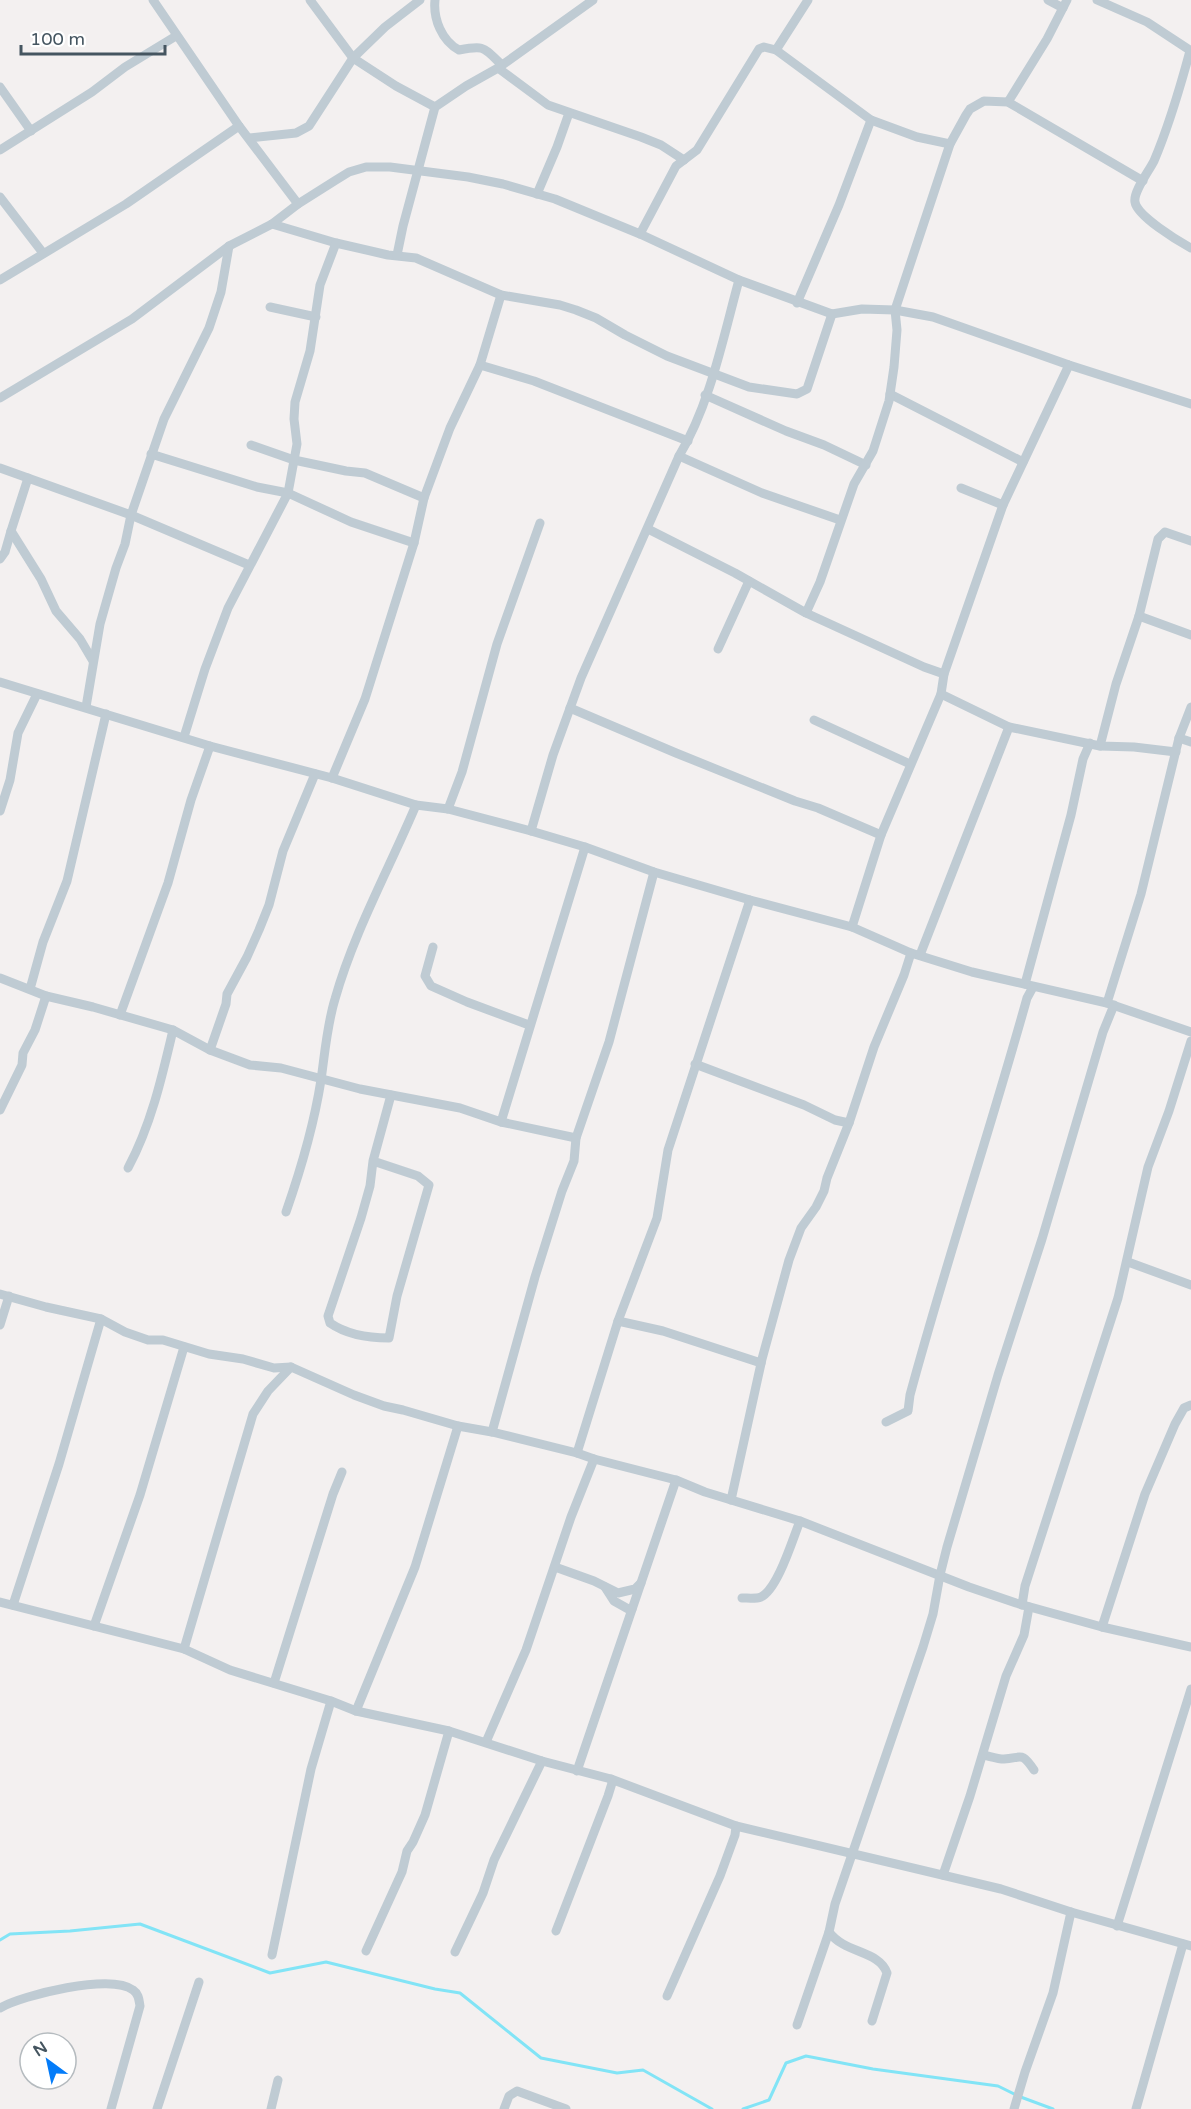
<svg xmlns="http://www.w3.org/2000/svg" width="1191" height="2109" viewBox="0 0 1191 2109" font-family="'Varela Round',sans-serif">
<rect width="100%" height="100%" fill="#f3f0f0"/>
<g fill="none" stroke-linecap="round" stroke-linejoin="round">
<g stroke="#82e4f6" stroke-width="3">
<path d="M 0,1940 L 10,1934 L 70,1931 L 140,1924 L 270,1973 L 326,1962 L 435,1989 L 460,1993 L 541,2058 L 617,2073 L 643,2070 L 712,2109"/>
<path d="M 743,2109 L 769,2100 L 786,2063 L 806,2056 L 873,2069 L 998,2086 L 1018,2096 L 1053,2109"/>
</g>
<g stroke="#bfcbd3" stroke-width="9">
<path d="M 153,0 L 239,126 L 298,204"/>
<path d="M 310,0 L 353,58 L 396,86 L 435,107"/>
<path d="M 435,0 C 433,19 442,41 459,50 C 485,45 483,47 502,65"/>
<path d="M 1048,0 L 1063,8"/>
<path d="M 1097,0 L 1147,22 L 1191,51"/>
<path d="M 776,50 L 808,0"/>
<path d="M 1190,51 C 1180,88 1169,126 1154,161 C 1149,171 1133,192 1135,202 C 1137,216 1178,241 1191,248"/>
<path d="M 498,68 L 548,105 L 641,137 L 661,145 L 684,160"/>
<path d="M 0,87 L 31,131"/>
<path d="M 1008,102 L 1047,39 L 1067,0"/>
<path d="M 250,138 L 296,133 L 309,126 L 353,58 L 385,27 L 420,0"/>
<path d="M 0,150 L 92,92 L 125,67 L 176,36"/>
<path d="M 537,194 L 557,147 L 569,113"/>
<path d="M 0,197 L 43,253"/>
<path d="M 272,224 L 336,243 L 388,255 L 416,258 L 501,295 L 560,305 L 576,310 L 596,318 L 625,335 L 667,356 L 749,387 L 797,394 L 807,389 L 832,314"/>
<path d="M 640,234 L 676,166 L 697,150 L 759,49 L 764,47 L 776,50 L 871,120 L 917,137 L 950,144"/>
<path d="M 397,255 L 403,226 L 435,107 L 466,86 L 498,68 L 593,0"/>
<path d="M 0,280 L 126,204 L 239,126"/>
<path d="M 797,303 L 839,205 L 871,120"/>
<path d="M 270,307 L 316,317"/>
<path d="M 480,365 L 534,381 L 688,441"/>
<path d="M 890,394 L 1023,462"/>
<path d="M 705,395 L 786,431 L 824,445 L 866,465"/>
<path d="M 0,398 L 132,319 L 229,246 L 272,224 L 298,204 L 336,180 L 349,172 L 366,167 L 390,167 L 468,177 L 503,184 L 555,199 L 640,234 L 739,280 L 832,314 L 862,309 L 895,310 L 933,317 L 1069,365 L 1191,404"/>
<path d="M 251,445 L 294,460 L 346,471 L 365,473 L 424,498"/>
<path d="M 151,454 L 257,487 L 288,493 L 351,522 L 414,543"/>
<path d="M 679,456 L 762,493 L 840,520"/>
<path d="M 0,468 L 131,515 L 249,565"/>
<path d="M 28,478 L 11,531 L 41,579 L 56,611 L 80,639 L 93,661"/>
<path d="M 961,488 L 1003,505"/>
<path d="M 648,529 L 735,573 L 806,613 L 924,667 L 944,674"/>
<path d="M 0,559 L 5,552 L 11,531"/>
<path d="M 806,613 L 820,582 L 854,484 L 873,451 L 889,401 L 894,367 L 897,330 L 895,310 L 950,144 L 966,115 L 970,109 L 984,101 L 1008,102 L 1143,181"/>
<path d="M 1139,616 L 1191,635"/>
<path d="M 718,649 L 749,581"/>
<path d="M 0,682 L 210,746 L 332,778 L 416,805 L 448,809 L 531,831 L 585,847 L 654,872 L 750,900 L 852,927 L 911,953 L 972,972 L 1107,1003 L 1191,1032"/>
<path d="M 941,694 L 1009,727 L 1100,746 L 1134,747 L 1176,752"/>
<path d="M 86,707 L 100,624 L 116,568 L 125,544 L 131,515 L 164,419 L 209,328 L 221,292 L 229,246"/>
<path d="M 570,708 L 676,753 L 795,801 L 818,808 L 881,835"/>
<path d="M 814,720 L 910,764"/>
<path d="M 184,737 L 205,669 L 228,608 L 288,493 L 297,444 L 294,419 L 295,402 L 310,351 L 320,285 L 336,243"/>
<path d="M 1179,738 L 1191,742"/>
<path d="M 1100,746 L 1116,684 L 1139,616 L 1158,539 L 1165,532 L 1191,541"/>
<path d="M 332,778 L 365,699 L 414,543 L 424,498 L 450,428 L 480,365 L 501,295"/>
<path d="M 448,809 L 462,772 L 497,644 L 540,523"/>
<path d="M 0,811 L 10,780 L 18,733 L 37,694"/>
<path d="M 531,831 L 553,755 L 581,678 L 679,456 C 710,405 723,338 739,280"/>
<path d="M 852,927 L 881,835 L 941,694 L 944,674 L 1003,505 L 1069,365"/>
<path d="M 433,947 L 425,976 L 431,986 L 467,1002 L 529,1025"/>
<path d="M 920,955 L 1009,727"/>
<path d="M 0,978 L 46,996 L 93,1007 L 173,1030 L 210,1050 L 250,1065 L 281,1068 L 360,1089 L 460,1108 L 501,1122 L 576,1138"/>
<path d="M 1025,984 L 1071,815 L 1083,759 L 1090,743"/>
<path d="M 30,989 L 43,942 L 67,881 L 106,714"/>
<path d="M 1107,1003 L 1141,894 L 1179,738 L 1191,707"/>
<path d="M 120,1015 L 168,883 L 191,800 L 210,746"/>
<path d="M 210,1050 L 226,1004 L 227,994 L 247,957 L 259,930 L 269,905 L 283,851 L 315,774"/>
<path d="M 695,1064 L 804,1105 L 835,1120 L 849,1123"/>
<path d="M 0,1110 L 22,1065 L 23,1053 L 35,1030 L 46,996"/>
<path d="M 501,1122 L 585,847"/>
<path d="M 373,1161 L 418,1176 L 429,1185 L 397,1296 L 389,1338 C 369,1338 346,1334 330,1323 L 328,1316 L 361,1218 L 370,1186 L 373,1161 L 391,1095"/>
<path d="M 128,1168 C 151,1125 162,1077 173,1030"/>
<path d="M 286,1212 C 301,1169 314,1125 321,1080 C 325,1052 327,1025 335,999 C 354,932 389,869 416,805"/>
<path d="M 1128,1262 L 1191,1285"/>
<path d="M 0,1294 L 46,1307 L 101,1319 L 125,1332 L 148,1340 L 163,1340 L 209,1354 L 243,1359 L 274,1368 L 291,1367 L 354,1395 L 384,1406 L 403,1410 L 458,1426 L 492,1432 L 577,1453 L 594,1459 L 676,1480 L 705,1492 L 800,1521 L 969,1587 L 1016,1603 L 1102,1627 L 1191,1647"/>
<path d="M 618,1321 L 663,1331 L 761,1363"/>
<path d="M 0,1325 L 9,1296"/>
<path d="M 886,1422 L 908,1411 L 910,1395 C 946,1262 990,1131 1027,998 L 1033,987"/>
<path d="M 492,1432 L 535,1277 L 562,1191 L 574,1161 L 576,1138 L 609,1042 L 654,872"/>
<path d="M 577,1453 L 618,1321 L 657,1218 L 668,1150 L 750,900"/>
<path d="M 731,1500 L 762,1359 L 789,1260 L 801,1228 L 816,1207 L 824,1191 L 827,1178 L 849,1123 L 874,1047 L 904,975 L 911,953"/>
<path d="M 555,1567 L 594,1581 L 618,1593 L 635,1589 L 641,1583"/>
<path d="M 605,1587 L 614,1601 L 630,1610 L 632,1609"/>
<path d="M 742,1598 C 748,1598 756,1599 761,1597 C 778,1589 793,1538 800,1521"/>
<path d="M 0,1602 L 184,1649 L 230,1670 L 331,1701 L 356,1711 L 449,1731 L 542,1761 L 611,1779 L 736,1826 L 1001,1889 L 1071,1912 L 1191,1946"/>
<path d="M 13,1605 L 59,1464 L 101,1319"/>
<path d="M 1022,1605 L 1025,1586 L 1118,1298 L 1148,1167 L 1169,1111 L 1191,1041"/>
<path d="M 94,1626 L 140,1495 L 184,1347"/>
<path d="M 1102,1627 L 1145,1494 L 1175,1424 L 1184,1408 L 1191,1405"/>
<path d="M 184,1649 L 253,1414 L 268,1391 L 291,1367"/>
<path d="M 274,1683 L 333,1494 L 342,1472"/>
<path d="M 356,1711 L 415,1567 L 458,1426"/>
<path d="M 486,1742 L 526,1650 L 571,1517 L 594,1459"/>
<path d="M 983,1755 C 989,1756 997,1759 1004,1759 C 1022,1758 1021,1751 1034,1770"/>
<path d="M 577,1771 L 676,1480"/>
<path d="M 943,1875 L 970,1796 L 1006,1676 L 1024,1635 L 1029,1607"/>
<path d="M 1117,1926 L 1191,1689"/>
<path d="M 556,1931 L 608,1796 L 612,1783 L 611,1779"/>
<path d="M 366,1951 L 402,1872 L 407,1851 L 413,1842 L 425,1815 L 449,1731"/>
<path d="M 455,1952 L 483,1893 L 494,1860 L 542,1761"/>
<path d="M 272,1955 L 311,1769 L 331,1701"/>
<path d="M 667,1996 L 720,1876 L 735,1835 L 736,1826"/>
<path d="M 0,2008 C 23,1995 111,1973 133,1990 C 139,1994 139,2000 140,2006 L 111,2109"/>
<path d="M 872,2021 L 887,1973 C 879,1950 845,1954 829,1932 L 835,1904 L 923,1647 L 933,1614 L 940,1575 L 947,1547 L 998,1375 L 1042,1239 L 1103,1032 L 1114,1005"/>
<path d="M 797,2025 L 829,1932"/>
<path d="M 157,2109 L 199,1982"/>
<path d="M 271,2109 L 278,2080"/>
<path d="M 504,2109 L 509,2096 L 517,2091 L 566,2109"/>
<path d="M 1014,2109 L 1025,2072 L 1053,1993 L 1071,1912"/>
<path d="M 1136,2109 L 1183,1944"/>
</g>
</g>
<g transform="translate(48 2061) rotate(327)"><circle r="28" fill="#ffffff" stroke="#b5bbbf" stroke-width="1.5"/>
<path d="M0-4.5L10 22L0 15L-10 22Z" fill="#047cf9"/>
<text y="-9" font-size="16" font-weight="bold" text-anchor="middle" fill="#455560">N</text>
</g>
<path d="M21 45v9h144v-9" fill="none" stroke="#455560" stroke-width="3"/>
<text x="30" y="45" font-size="18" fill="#455560" stroke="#ffffff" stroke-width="4.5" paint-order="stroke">100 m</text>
</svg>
